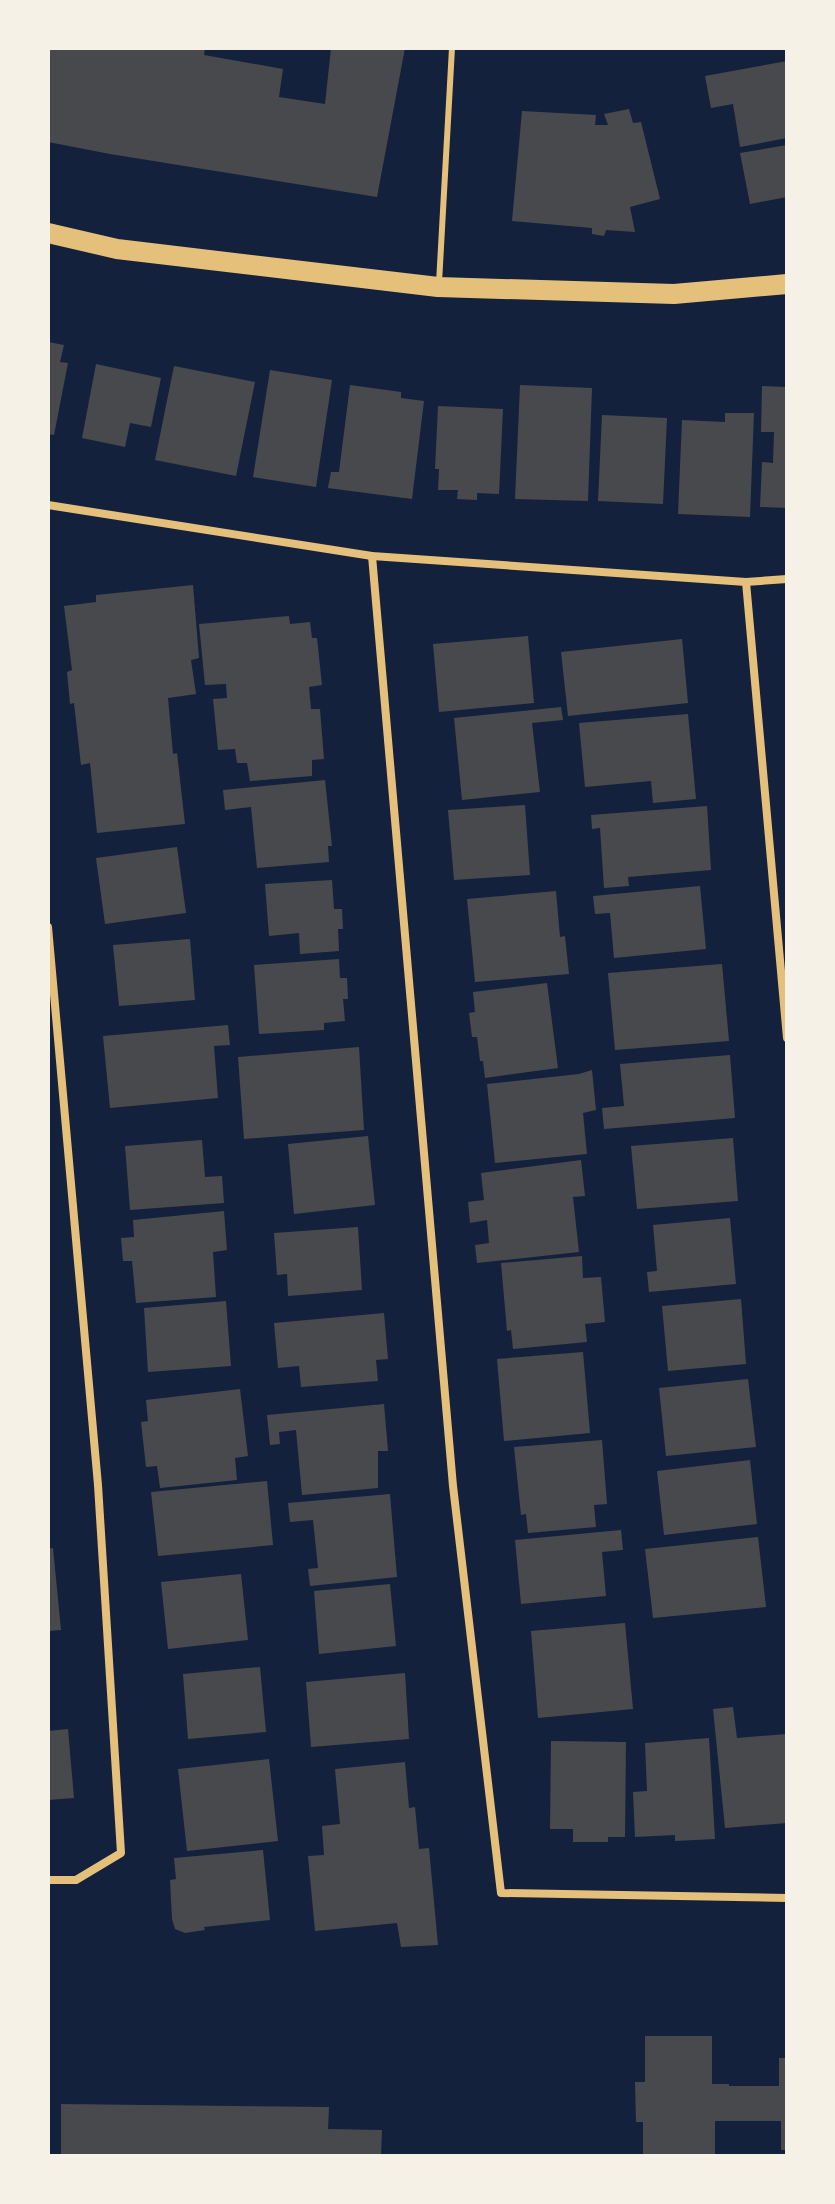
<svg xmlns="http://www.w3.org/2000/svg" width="835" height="2204" viewBox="0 0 835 2204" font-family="'Libre Baskerville',serif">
<rect width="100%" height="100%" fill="#14213d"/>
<g fill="#48494c">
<path d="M 48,48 L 205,48 L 204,55 L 283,69 L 279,97 L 325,104 L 331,48 L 405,48 L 377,197 L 110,154 L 48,142 Z"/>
<path d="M 787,61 L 787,138 L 740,147 L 733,104 L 711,108 L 705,76 Z"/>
<path d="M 629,109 L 633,123 L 641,122 L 660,199 L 630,207 L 635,232 L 606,230 L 604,236 L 592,234 L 592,228 L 512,221 L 522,111 L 596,115 L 595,125 L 608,125 L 604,114 Z"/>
<path d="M 787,145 L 787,197 L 750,204 L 740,153 Z"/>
<path d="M 48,342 L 64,345 L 60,362 L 68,363 L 54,435 L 48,434 Z"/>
<path d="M 96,364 L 161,378 L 151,427 L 130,423 L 125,447 L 82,438 Z"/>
<path d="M 174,366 L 255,382 L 236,476 L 155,460 Z"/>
<path d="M 270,370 L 332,380 L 316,487 L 253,477 Z"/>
<path d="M 350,385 L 401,392 L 401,398 L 424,401 L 412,499 L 328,488 L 331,472 L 339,472 Z"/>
<path d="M 520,385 L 592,388 L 588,501 L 515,499 Z"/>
<path d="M 762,386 L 787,387 L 787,508 L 760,507 L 762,462 L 773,463 L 774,432 L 761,432 Z"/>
<path d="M 438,406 L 503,409 L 499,494 L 477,493 L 477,500 L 457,499 L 458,490 L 438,490 L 439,469 L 435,469 Z"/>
<path d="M 725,413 L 754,413 L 750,517 L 678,514 L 682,420 L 725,422 Z"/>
<path d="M 602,415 L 667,418 L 663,504 L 598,501 Z"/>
<path d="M 193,585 L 199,658 L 191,660 L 196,694 L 168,698 L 173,754 L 177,753 L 185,824 L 97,833 L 90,763 L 81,765 L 74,703 L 70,704 L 67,672 L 72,670 L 64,606 L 96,602 L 96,595 Z"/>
<path d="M 289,616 L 290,624 L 310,622 L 312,638 L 317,638 L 322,685 L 309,687 L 311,709 L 320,709 L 324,759 L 312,760 L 312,776 L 250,781 L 247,763 L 237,763 L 235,749 L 218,750 L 213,699 L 227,698 L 226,684 L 205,685 L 199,624 Z"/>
<path d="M 528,636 L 534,703 L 439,712 L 433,644 Z"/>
<path d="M 682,639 L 688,703 L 568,716 L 561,652 Z"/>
<path d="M 561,707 L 563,720 L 532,723 L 540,792 L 462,800 L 454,718 Z"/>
<path d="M 688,714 L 696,799 L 653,803 L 651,781 L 585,787 L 579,723 Z"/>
<path d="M 325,780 L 332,846 L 328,846 L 329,862 L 257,868 L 251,807 L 225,810 L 223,790 Z"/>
<path d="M 525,805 L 530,875 L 454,880 L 448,810 Z"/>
<path d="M 707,806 L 711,870 L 628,877 L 629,886 L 604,888 L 600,828 L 592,829 L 591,815 Z"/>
<path d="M 177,847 L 186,913 L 105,924 L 96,858 Z"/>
<path d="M 332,880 L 334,909 L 342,909 L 343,929 L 338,929 L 339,951 L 300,954 L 299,933 L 269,936 L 265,884 Z"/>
<path d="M 700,886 L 706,949 L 614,958 L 610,913 L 595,914 L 593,896 Z"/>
<path d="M 556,891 L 560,937 L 565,936 L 569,974 L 475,982 L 467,899 Z"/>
<path d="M 190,939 L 195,1000 L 119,1006 L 113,945 Z"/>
<path d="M 339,959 L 340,978 L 347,978 L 348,999 L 343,999 L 345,1021 L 324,1023 L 324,1030 L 259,1034 L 254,965 Z"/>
<path d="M 722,964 L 729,1041 L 615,1050 L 608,973 Z"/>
<path d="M 547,983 L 558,1068 L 485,1078 L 483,1061 L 480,1061 L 477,1037 L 472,1037 L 469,1013 L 475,1012 L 473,992 Z"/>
<path d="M 228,1025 L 230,1045 L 214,1046 L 218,1098 L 110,1108 L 103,1036 Z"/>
<path d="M 359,1047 L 364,1130 L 244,1139 L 238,1057 Z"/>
<path d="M 730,1055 L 735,1118 L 604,1129 L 602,1108 L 624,1106 L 620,1064 Z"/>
<path d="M 592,1070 L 596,1110 L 583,1113 L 587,1154 L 495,1163 L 487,1084 L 579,1074 Z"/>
<path d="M 368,1136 L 375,1205 L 294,1214 L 288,1144 Z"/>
<path d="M 733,1138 L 738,1201 L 637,1209 L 631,1146 Z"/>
<path d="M 202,1140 L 205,1177 L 222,1176 L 224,1203 L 130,1210 L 125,1146 Z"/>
<path d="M 581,1160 L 585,1196 L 573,1197 L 579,1252 L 477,1263 L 475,1245 L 489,1243 L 487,1220 L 470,1223 L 468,1202 L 484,1200 L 481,1173 Z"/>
<path d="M 224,1211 L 227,1250 L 213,1252 L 216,1297 L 136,1303 L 132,1261 L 123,1261 L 121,1238 L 134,1237 L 133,1220 Z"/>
<path d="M 730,1218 L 736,1284 L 649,1292 L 647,1272 L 657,1271 L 653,1225 Z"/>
<path d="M 358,1227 L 362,1290 L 288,1296 L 287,1274 L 277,1275 L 274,1233 Z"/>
<path d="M 582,1256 L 583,1278 L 601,1277 L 605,1322 L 585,1324 L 587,1342 L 513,1349 L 511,1330 L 507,1331 L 501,1263 Z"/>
<path d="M 741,1299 L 746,1364 L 668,1371 L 662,1306 Z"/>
<path d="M 226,1301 L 231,1366 L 148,1372 L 144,1308 Z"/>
<path d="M 384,1313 L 388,1359 L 376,1360 L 378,1381 L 301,1387 L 299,1366 L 278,1368 L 274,1323 Z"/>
<path d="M 583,1352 L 590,1433 L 504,1441 L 497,1359 Z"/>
<path d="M 748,1379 L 756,1447 L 666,1456 L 659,1388 Z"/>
<path d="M 240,1389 L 248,1456 L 235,1458 L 237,1480 L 160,1488 L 157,1466 L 146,1467 L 141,1422 L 148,1421 L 146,1400 Z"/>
<path d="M 384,1404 L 388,1451 L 378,1451 L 378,1488 L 302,1495 L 296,1430 L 279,1432 L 280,1444 L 270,1445 L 267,1415 Z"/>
<path d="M 602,1440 L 607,1504 L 594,1505 L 596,1527 L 528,1533 L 526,1514 L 521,1515 L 514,1447 Z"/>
<path d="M 750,1460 L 757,1524 L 664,1535 L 657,1471 Z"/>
<path d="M 267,1481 L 273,1545 L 158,1556 L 151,1492 Z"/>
<path d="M 390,1494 L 397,1577 L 310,1586 L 308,1569 L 318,1568 L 313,1520 L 290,1522 L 288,1503 Z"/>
<path d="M 621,1530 L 623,1550 L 602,1552 L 606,1596 L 521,1604 L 515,1540 Z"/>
<path d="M 758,1537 L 766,1607 L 653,1618 L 645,1549 Z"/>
<path d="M 53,1548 L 61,1630 L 48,1631 L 48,1549 Z"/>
<path d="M 241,1574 L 248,1640 L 168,1649 L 161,1582 Z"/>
<path d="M 390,1584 L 396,1646 L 319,1654 L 314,1591 Z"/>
<path d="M 625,1623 L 633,1709 L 538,1718 L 531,1631 Z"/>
<path d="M 260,1667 L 266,1732 L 188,1739 L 183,1674 Z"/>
<path d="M 405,1673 L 409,1739 L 311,1747 L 306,1682 Z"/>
<path d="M 733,1707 L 737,1738 L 787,1734 L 787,1823 L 725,1828 L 713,1709 Z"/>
<path d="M 68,1729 L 74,1798 L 48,1800 L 48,1731 Z"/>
<path d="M 709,1738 L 715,1839 L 675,1841 L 675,1835 L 635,1837 L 633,1792 L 647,1791 L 645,1743 Z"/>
<path d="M 551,1741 L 626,1742 L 625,1837 L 608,1837 L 608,1842 L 573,1842 L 573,1829 L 550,1829 Z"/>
<path d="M 269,1759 L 278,1841 L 187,1851 L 178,1769 Z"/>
<path d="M 405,1762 L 409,1808 L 415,1807 L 419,1849 L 429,1848 L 438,1945 L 401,1947 L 397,1923 L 315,1931 L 308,1856 L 324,1855 L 322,1826 L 340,1824 L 335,1769 Z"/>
<path d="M 263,1850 L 270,1920 L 204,1927 L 205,1930 L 185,1933 L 175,1929 L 172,1919 L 170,1880 L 176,1879 L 174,1858 Z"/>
<path d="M 645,2036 L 712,2036 L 712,2084 L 729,2084 L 729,2086 L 779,2086 L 779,2058 L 787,2058 L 787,2150 L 781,2150 L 781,2121 L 715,2121 L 715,2156 L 643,2156 L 643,2122 L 636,2122 L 635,2082 L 645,2082 Z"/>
<path d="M 61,2104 L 329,2107 L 328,2129 L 382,2130 L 381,2156 L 61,2156 Z"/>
</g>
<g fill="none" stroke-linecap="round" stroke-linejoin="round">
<path stroke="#e5c07b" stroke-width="6" d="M 439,283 L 452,48"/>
<g stroke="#e5c07b" stroke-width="8">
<path d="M 48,505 L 372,556 L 746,582 L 787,579"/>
<path d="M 372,556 L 453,1486 L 501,1893 L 787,1898"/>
<path d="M 746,582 L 787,1038"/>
<path d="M 48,927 L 98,1485 L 121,1853 L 76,1880 L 48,1880"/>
</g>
<path stroke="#e5c07b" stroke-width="20" d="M 48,233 L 117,249 L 438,287 L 674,294 L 787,284"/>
</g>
<rect width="835" height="2204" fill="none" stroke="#f6f1e7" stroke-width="100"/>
</svg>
